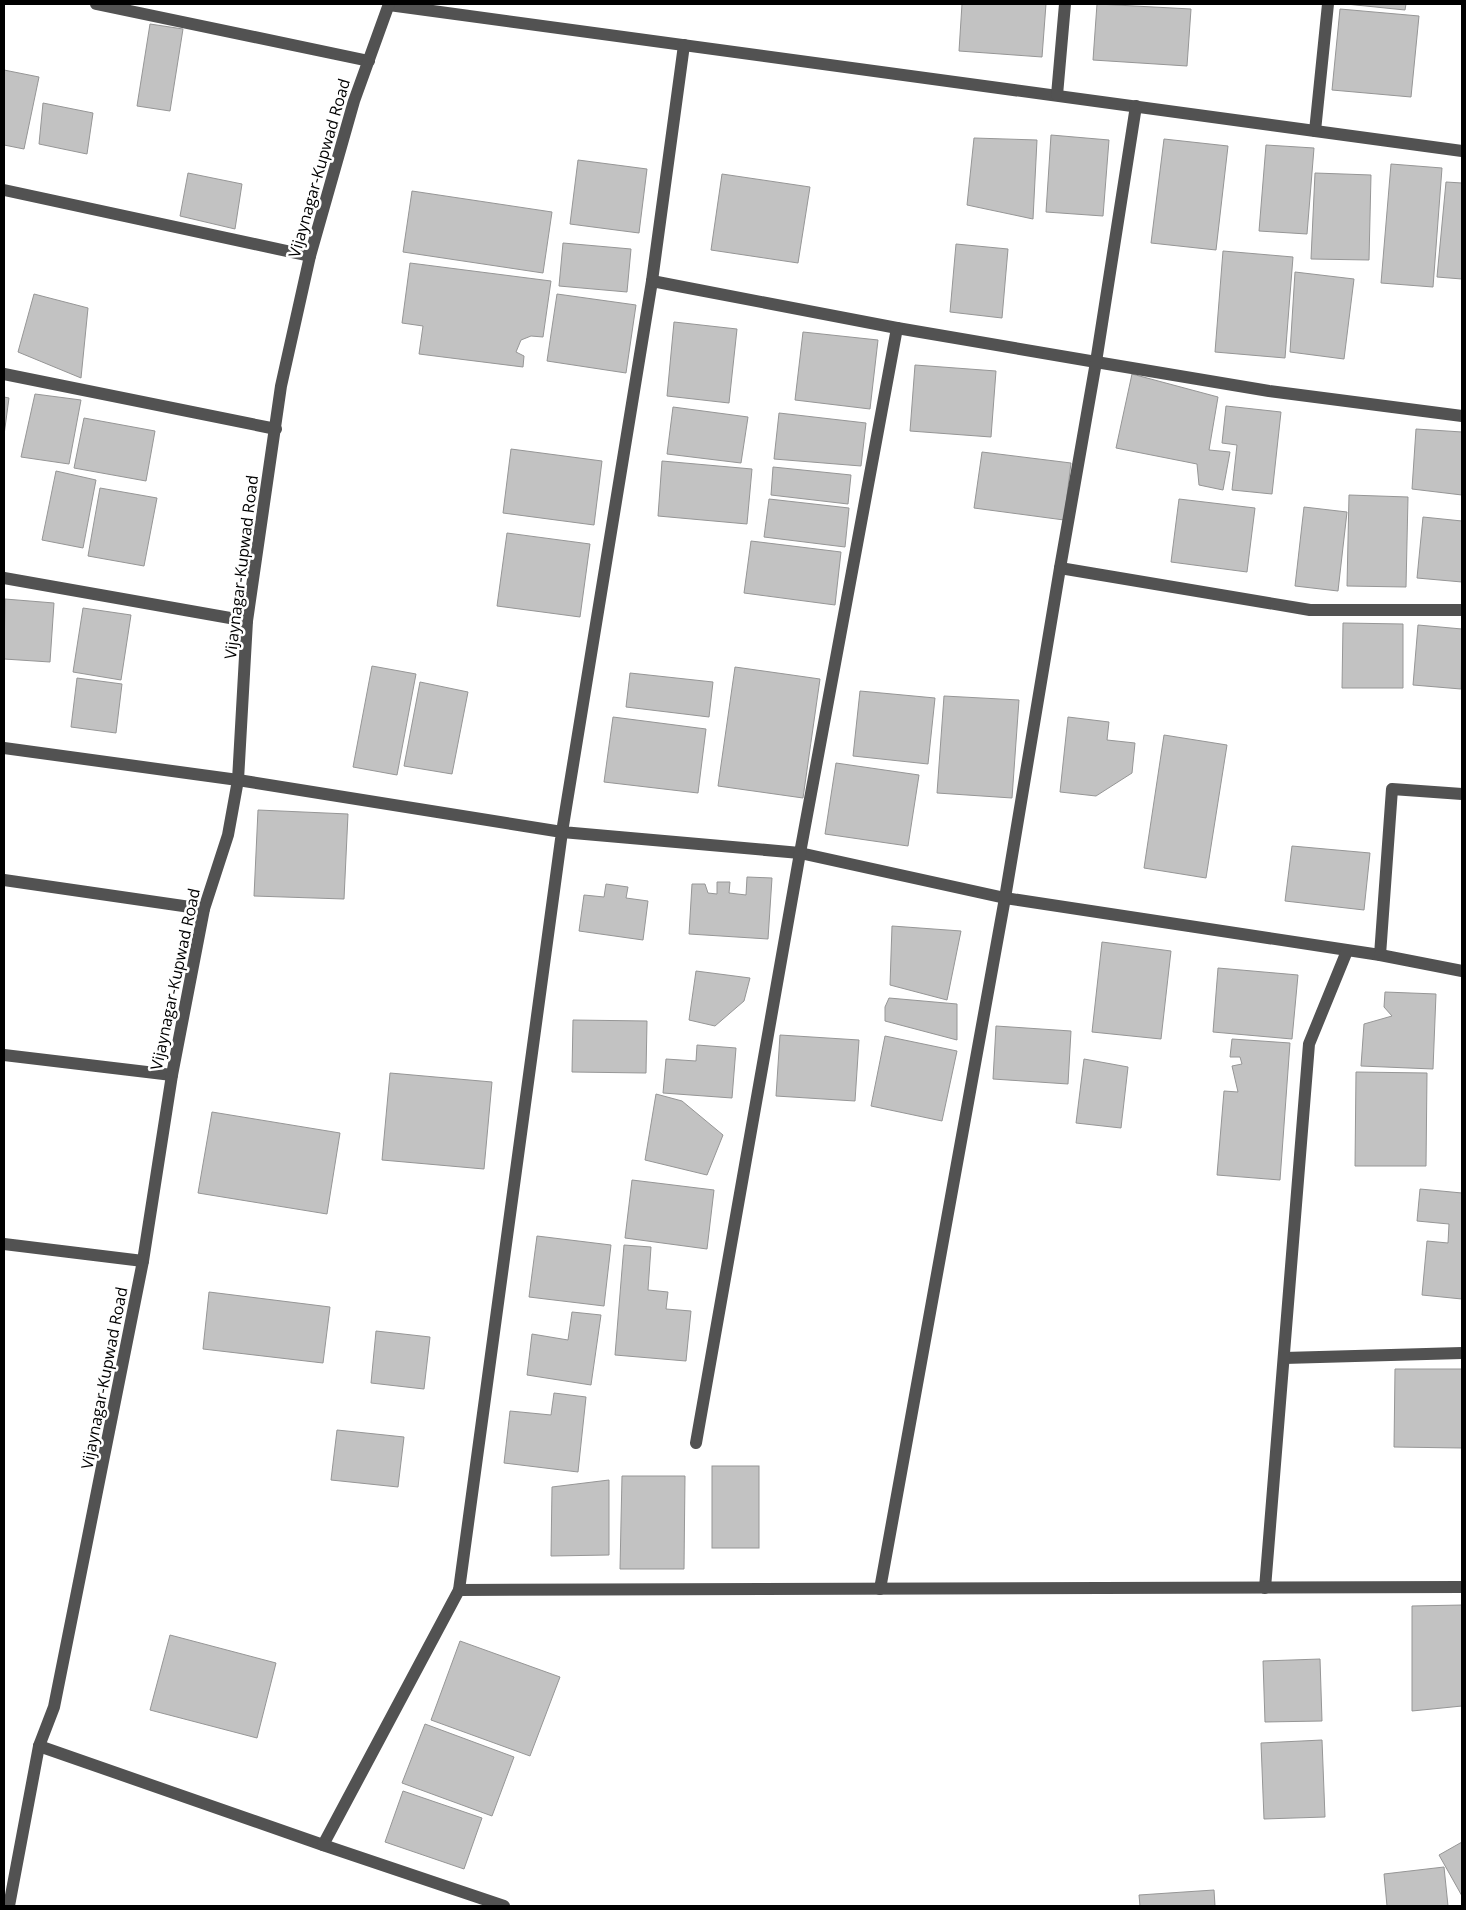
<svg xmlns="http://www.w3.org/2000/svg" width="1466" height="1910" viewBox="0 0 1466 1910" font-family="'Open Sans',sans-serif">
<rect width="100%" height="100%" fill="#fff"/>
<g fill="#c2c2c2" stroke="#969696">
<path d="M 962,4 L 1046,4 L 1042,57 L 959,51 Z"/>
<path d="M 1097,4 L 1191,9 L 1187,66 L 1093,60 Z"/>
<path d="M 1346,4 L 1406,4 L 1405,10 Z"/>
<path d="M 1340,9 L 1419,16 L 1411,97 L 1332,90 Z"/>
<path d="M 150,24 L 183,29 L 170,111 L 137,106 Z"/>
<path d="M 4,70 L 39,77 L 24,149 L 4,145 Z"/>
<path d="M 43,103 L 93,113 L 87,154 L 39,144 Z"/>
<path d="M 1051,135 L 1109,140 L 1103,216 L 1046,212 Z"/>
<path d="M 974,138 L 1037,140 L 1033,219 L 967,205 Z"/>
<path d="M 1164,139 L 1228,146 L 1216,250 L 1151,243 Z"/>
<path d="M 1266,145 L 1314,148 L 1307,234 L 1259,231 Z"/>
<path d="M 578,160 L 647,169 L 639,233 L 570,224 Z"/>
<path d="M 1391,164 L 1442,168 L 1433,287 L 1381,283 Z"/>
<path d="M 188,173 L 242,184 L 235,229 L 180,216 Z"/>
<path d="M 1315,173 L 1371,175 L 1369,260 L 1311,259 Z"/>
<path d="M 722,174 L 810,187 L 798,263 L 711,250 Z"/>
<path d="M 1446,182 L 1462,183 L 1462,279 L 1437,277 Z"/>
<path d="M 412,191 L 552,212 L 543,273 L 403,252 Z"/>
<path d="M 563,243 L 631,249 L 627,292 L 559,286 Z"/>
<path d="M 956,244 L 1008,249 L 1002,318 L 950,312 Z"/>
<path d="M 1223,251 L 1293,257 L 1285,358 L 1215,352 Z"/>
<path d="M 410,263 L 551,281 L 543,337 L 531,336 L 521,340 L 516,352 L 524,356 L 523,367 L 419,354 L 423,326 L 402,323 Z"/>
<path d="M 1295,272 L 1354,279 L 1344,359 L 1290,352 Z"/>
<path d="M 34,294 L 88,308 L 81,378 L 18,352 Z"/>
<path d="M 557,294 L 636,305 L 626,373 L 547,361 Z"/>
<path d="M 674,322 L 737,329 L 729,403 L 667,396 Z"/>
<path d="M 803,332 L 878,340 L 870,409 L 795,400 Z"/>
<path d="M 915,365 L 996,371 L 991,437 L 910,431 Z"/>
<path d="M 1132,374 L 1218,397 L 1209,450 L 1230,452 L 1223,490 L 1199,485 L 1197,464 L 1116,448 Z"/>
<path d="M 35,394 L 81,400 L 69,464 L 21,457 Z"/>
<path d="M 4,397 L 9,398 L 4,435 Z"/>
<path d="M 1226,406 L 1281,412 L 1272,494 L 1232,490 L 1237,445 L 1222,443 Z"/>
<path d="M 673,407 L 748,417 L 741,463 L 667,454 Z"/>
<path d="M 779,413 L 866,423 L 861,466 L 774,459 Z"/>
<path d="M 84,418 L 155,431 L 146,481 L 74,468 Z"/>
<path d="M 1416,429 L 1462,432 L 1462,495 L 1412,489 Z"/>
<path d="M 511,449 L 602,461 L 594,525 L 503,513 Z"/>
<path d="M 982,452 L 1071,463 L 1064,520 L 974,508 Z"/>
<path d="M 662,461 L 752,469 L 747,524 L 658,516 Z"/>
<path d="M 773,467 L 851,475 L 848,504 L 771,495 Z"/>
<path d="M 56,471 L 96,480 L 83,548 L 42,540 Z"/>
<path d="M 100,488 L 157,498 L 144,566 L 88,556 Z"/>
<path d="M 1349,495 L 1408,497 L 1406,587 L 1347,586 Z"/>
<path d="M 769,499 L 849,508 L 845,547 L 764,537 Z"/>
<path d="M 1179,499 L 1255,508 L 1247,572 L 1171,562 Z"/>
<path d="M 1304,507 L 1347,512 L 1338,591 L 1295,586 Z"/>
<path d="M 1423,517 L 1462,521 L 1462,582 L 1417,578 Z"/>
<path d="M 507,533 L 590,544 L 580,617 L 497,606 Z"/>
<path d="M 751,541 L 841,552 L 835,605 L 744,593 Z"/>
<path d="M 5,599 L 54,603 L 50,662 L 4,659 Z"/>
<path d="M 83,608 L 131,615 L 121,680 L 73,672 Z"/>
<path d="M 1343,623 L 1403,624 L 1403,688 L 1342,688 Z"/>
<path d="M 1418,625 L 1462,629 L 1461,689 L 1413,685 Z"/>
<path d="M 372,666 L 416,674 L 397,775 L 353,767 Z"/>
<path d="M 735,667 L 820,679 L 803,798 L 718,786 Z"/>
<path d="M 630,673 L 713,682 L 709,717 L 626,707 Z"/>
<path d="M 77,678 L 122,684 L 116,733 L 71,727 Z"/>
<path d="M 420,682 L 468,692 L 452,774 L 404,766 Z"/>
<path d="M 860,691 L 935,698 L 928,764 L 853,756 Z"/>
<path d="M 944,696 L 1019,700 L 1012,798 L 937,793 Z"/>
<path d="M 613,717 L 706,729 L 698,793 L 604,782 Z"/>
<path d="M 1068,717 L 1109,722 L 1107,740 L 1135,743 L 1132,773 L 1096,796 L 1060,792 Z"/>
<path d="M 1164,735 L 1227,745 L 1206,878 L 1144,868 Z"/>
<path d="M 836,763 L 919,775 L 908,846 L 825,834 Z"/>
<path d="M 258,810 L 348,814 L 344,899 L 254,896 Z"/>
<path d="M 1292,846 L 1370,853 L 1364,910 L 1285,901 Z"/>
<path d="M 747,877 L 772,878 L 768,939 L 689,934 L 692,884 L 705,884 L 708,893 L 717,894 L 717,882 L 730,882 L 729,893 L 746,895 Z"/>
<path d="M 606,884 L 628,887 L 626,898 L 648,901 L 643,940 L 579,931 L 584,895 L 604,897 Z"/>
<path d="M 892,926 L 961,931 L 947,1000 L 890,985 Z"/>
<path d="M 1102,942 L 1171,951 L 1161,1039 L 1092,1032 Z"/>
<path d="M 1218,968 L 1298,975 L 1292,1039 L 1213,1032 Z"/>
<path d="M 696,971 L 750,978 L 744,1001 L 715,1026 L 689,1020 Z"/>
<path d="M 1385,992 L 1436,994 L 1433,1069 L 1361,1066 L 1364,1024 L 1392,1016 L 1384,1007 Z"/>
<path d="M 889,998 L 957,1004 L 957,1040 L 885,1021 L 885,1007 Z"/>
<path d="M 573,1020 L 647,1021 L 646,1073 L 572,1072 Z"/>
<path d="M 996,1026 L 1071,1031 L 1068,1084 L 993,1079 Z"/>
<path d="M 780,1035 L 859,1040 L 855,1101 L 776,1096 Z"/>
<path d="M 885,1036 L 957,1051 L 942,1121 L 871,1106 Z"/>
<path d="M 1232,1039 L 1290,1043 L 1280,1180 L 1217,1175 L 1224,1091 L 1238,1092 L 1232,1066 L 1242,1064 L 1240,1057 L 1230,1057 Z"/>
<path d="M 697,1045 L 736,1048 L 732,1098 L 663,1093 L 666,1059 L 696,1061 Z"/>
<path d="M 1084,1059 L 1128,1067 L 1121,1128 L 1076,1123 Z"/>
<path d="M 1356,1072 L 1427,1073 L 1426,1166 L 1355,1166 Z"/>
<path d="M 390,1073 L 492,1082 L 484,1169 L 382,1160 Z"/>
<path d="M 656,1094 L 682,1101 L 723,1135 L 707,1175 L 645,1160 Z"/>
<path d="M 212,1112 L 340,1133 L 327,1214 L 198,1193 Z"/>
<path d="M 632,1180 L 714,1190 L 707,1249 L 625,1238 Z"/>
<path d="M 1420,1189 L 1462,1193 L 1462,1299 L 1422,1295 L 1427,1241 L 1448,1243 L 1449,1224 L 1417,1221 Z"/>
<path d="M 537,1236 L 611,1245 L 604,1306 L 529,1297 Z"/>
<path d="M 624,1245 L 651,1247 L 648,1290 L 668,1292 L 666,1309 L 691,1311 L 686,1361 L 615,1355 Z"/>
<path d="M 209,1292 L 330,1307 L 323,1363 L 203,1349 Z"/>
<path d="M 572,1312 L 601,1315 L 591,1385 L 527,1375 L 532,1334 L 568,1340 Z"/>
<path d="M 376,1331 L 430,1337 L 424,1389 L 371,1383 Z"/>
<path d="M 1395,1369 L 1462,1369 L 1462,1448 L 1394,1447 Z"/>
<path d="M 554,1393 L 586,1397 L 578,1472 L 504,1463 L 510,1411 L 551,1415 Z"/>
<path d="M 337,1430 L 404,1437 L 398,1487 L 331,1480 Z"/>
<rect x="712" y="1466" width="47" height="82"/>
<path d="M 622,1476 L 685,1476 L 684,1569 L 620,1569 Z"/>
<path d="M 609,1480 L 609,1555 L 551,1556 L 552,1487 Z"/>
<path d="M 1462,1605 L 1462,1706 L 1412,1711 L 1412,1606 Z"/>
<path d="M 170,1635 L 276,1663 L 257,1738 L 150,1710 Z"/>
<path d="M 460,1641 L 560,1677 L 530,1756 L 431,1720 Z"/>
<path d="M 1320,1659 L 1322,1721 L 1265,1722 L 1263,1661 Z"/>
<path d="M 425,1724 L 514,1757 L 492,1816 L 402,1783 Z"/>
<path d="M 1322,1740 L 1325,1817 L 1264,1819 L 1261,1743 Z"/>
<path d="M 403,1791 L 482,1818 L 464,1869 L 385,1842 Z"/>
<path d="M 1462,1842 L 1462,1896 L 1439,1855 Z"/>
<path d="M 1444,1867 L 1448,1906 L 1387,1906 L 1384,1874 Z"/>
<path d="M 1214,1890 L 1215,1906 L 1140,1906 L 1139,1895 Z"/>
</g>
<g fill="none" stroke-linecap="round" stroke-linejoin="round">
<g stroke="#525252" stroke-width="12">
<path d="M 96,4 L 369,61"/>
<path d="M 389,5 L 1462,151"/>
<path d="M 684,45 L 652,281 L 562,832 L 800,853 L 1005,898 L 1380,955 L 1392,789 L 1462,794"/>
<path d="M 1057,95 L 1065,4"/>
<path d="M 1315,131 L 1328,4"/>
<path d="M 4,190 L 310,256"/>
<path d="M 652,281 L 897,328 L 1096,362 L 1269,391 L 1462,416"/>
<path d="M 4,374 L 276,429"/>
<path d="M 1060,568 L 1310,610 L 1462,610"/>
<path d="M 4,578 L 247,621"/>
<path d="M 4,748 L 238,780 L 562,832 L 459,1590 L 323,1845 L 39,1746"/>
<path d="M 4,880 L 204,909"/>
<path d="M 1380,955 L 1462,971"/>
<path d="M 4,1055 L 172,1075"/>
<path d="M 4,1244 L 143,1261"/>
<path d="M 1284,1358 L 1462,1353"/>
<path d="M 696,1443 L 800,853 L 897,328"/>
<path d="M 1265,1588 L 1309,1044 L 1347,951"/>
<path d="M 880,1589 L 1005,898 L 1060,568 L 1096,362 L 1136,106"/>
<path d="M 459,1590 L 1462,1587"/>
<path d="M 323,1845 L 504,1906"/>
<path d="M 9,1906 L 39,1746 L 54,1707 L 143,1261 L 172,1075 L 204,909 L 228,835 L 238,780 L 247,621 L 281,386 L 310,256 L 354,101 L 389,4"/>
</g>
</g>
<g text-anchor="middle" stroke-width="5" stroke-linejoin="round" paint-order="stroke">
<g font-size="16" fill="#000" stroke="#fff">
<text transform="translate(319 168) rotate(-74)" y="6">Vijaynagar-Kupwad Road</text>
<text transform="translate(241 567) rotate(-83)" y="6">Vijaynagar-Kupwad Road</text>
<text transform="translate(175 979) rotate(-78)" y="6">Vijaynagar-Kupwad Road</text>
<text transform="translate(104 1378) rotate(-79)" y="6">Vijaynagar-Kupwad Road</text>
</g>
</g>
<rect width="1466" height="1910" fill="none" stroke="#000000" stroke-width="10"/>
</svg>
